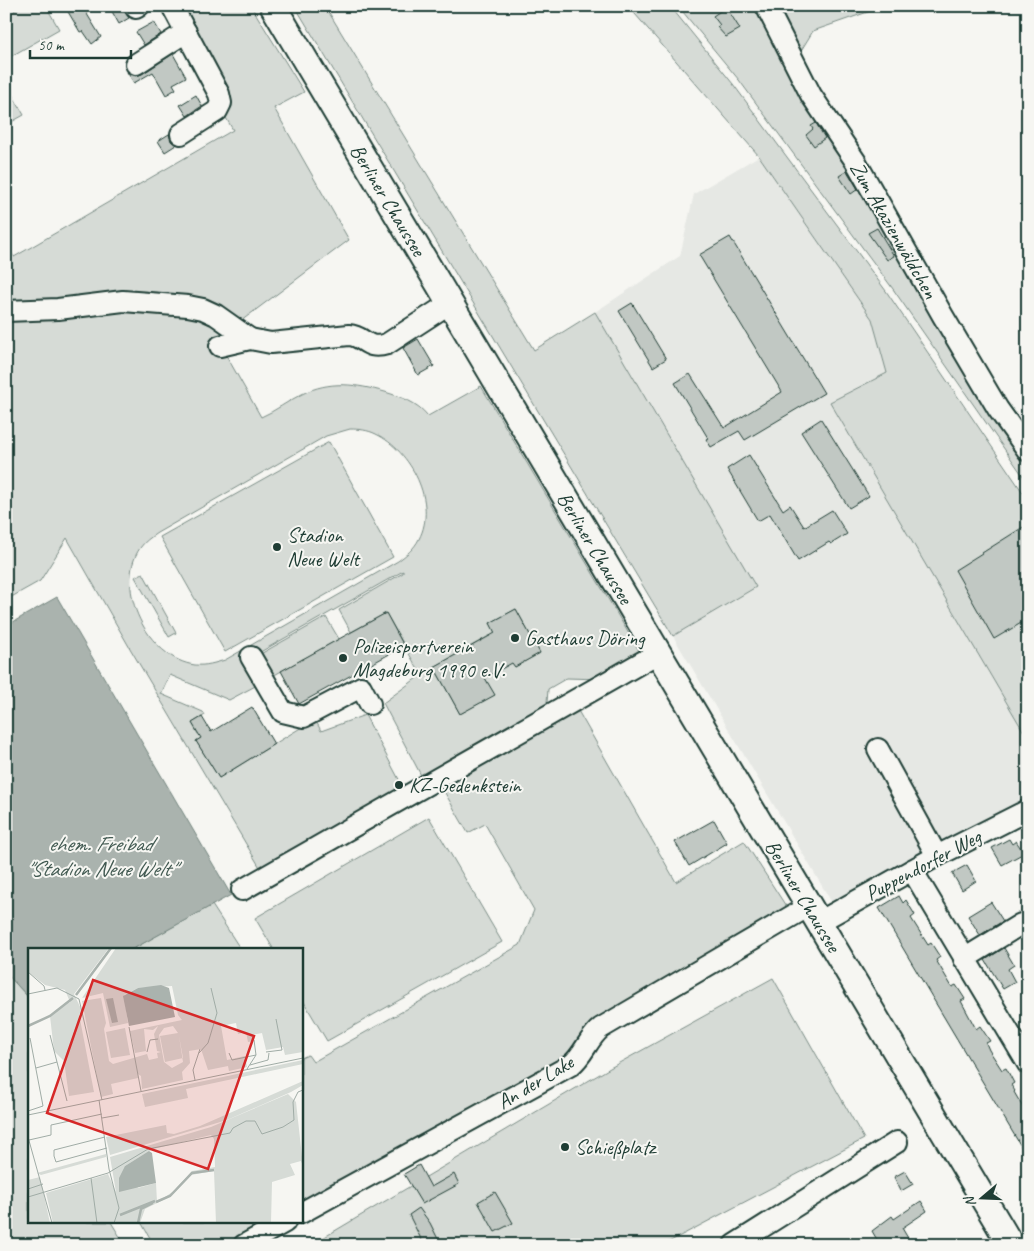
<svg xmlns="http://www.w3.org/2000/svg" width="1034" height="1251" viewBox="0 0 1034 1251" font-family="Caveat,sans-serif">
<rect width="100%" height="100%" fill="#f6f6f2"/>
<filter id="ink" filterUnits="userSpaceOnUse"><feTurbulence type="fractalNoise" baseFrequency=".02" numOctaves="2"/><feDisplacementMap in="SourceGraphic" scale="10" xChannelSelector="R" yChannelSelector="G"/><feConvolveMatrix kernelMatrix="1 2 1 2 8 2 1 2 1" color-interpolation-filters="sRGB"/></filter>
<g filter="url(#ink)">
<path fill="#e6e8e4" d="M 759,156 L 872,319 L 887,373 L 830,402 L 1028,739 L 1028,799 L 831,901 L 673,636 L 755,587 L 595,312 L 680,256 L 694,194 Z"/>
<g fill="#d6dbd6" stroke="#7a8c85" fill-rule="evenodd">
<path d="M 23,6 L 46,6 L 59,29 L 6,59 L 6,15 Z"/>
<path d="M 174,6 L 251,6 L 304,92 L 274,108 L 349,240 L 217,339 L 261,417 C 275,411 288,401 302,394 C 330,380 356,384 385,392 C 401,397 417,402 428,416 L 481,386 L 641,654 L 600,679 L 567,678 L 548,689 L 546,716 L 573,702 L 676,882 L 744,841 L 791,914 L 601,1028 L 582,1054 L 301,1203 L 301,1058 L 308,1055 L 313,1062 L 520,945 L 534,910 L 485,824 L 468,833 L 437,779 L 424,781 L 383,703 L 421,675 L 386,613 L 351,632 L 339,610 L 403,573 L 403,571 L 248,659 L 261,683 L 229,700 L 170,675 L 161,694 L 203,712 L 205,715 L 192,723 L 198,734 L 209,728 L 211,732 L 196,741 L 219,778 L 315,719 L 321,731 L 365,715 L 404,789 L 265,876 L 131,650 L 67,538 L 40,581 L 6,600 L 6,243 L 14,257 L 233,130 L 165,11 ZM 350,429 C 359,429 368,430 376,434 C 411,451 438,503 419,539 C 414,549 406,555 398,561 L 225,660 C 215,663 206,666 195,665 C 148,659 113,588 140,548 C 144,542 151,537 157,533 L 326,436 ZM 516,609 L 540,653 L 515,667 L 490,623 ZM 489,636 L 506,666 L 485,678 L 494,695 L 460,714 L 434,667 Z"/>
<path d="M 295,6 L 325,6 L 534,350 L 595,312 L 756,587 L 673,636 Z"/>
<path d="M 628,6 L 670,6 L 733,84 L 886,291 L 1028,500 L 1028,739 L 830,402 L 887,373 L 872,319 L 759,156 Z"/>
<path d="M 678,6 L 885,6 L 813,31 L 794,62 L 998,409 L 1028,433 L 1028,483 L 893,289 L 739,80 Z"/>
<path d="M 6,84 L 24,115 L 6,125 Z"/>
<path d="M 329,442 L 393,557 L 225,652 L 160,537 Z"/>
<path d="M 143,573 L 176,633 L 169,637 L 135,577 Z"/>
<path d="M 326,617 L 339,639 L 269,678 L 257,656 Z"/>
<path d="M 429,817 L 502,942 L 327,1041 L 301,997 L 301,950 L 274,950 L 255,918 Z"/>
<path d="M 212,905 L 241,950 L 131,950 Z"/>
<path d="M 6,973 L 29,998 L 29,1222 L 111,1222 L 125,1245 L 6,1245 Z"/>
<path d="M 773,978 L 864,1139 L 663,1245 L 311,1245 L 610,1068 Z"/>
<path d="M 141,1222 L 266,1222 L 225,1245 L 154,1245 Z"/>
</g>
<path fill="#aab3ae" stroke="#72847d" d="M 57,597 L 231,895 L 131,950 L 29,950 L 29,998 L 6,973 L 6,626 Z"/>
<g fill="#c1c8c3" stroke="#1f3d34">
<path d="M 73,6 L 82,6 L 101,37 L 92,44 L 83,31 L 80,32 L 67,10 Z"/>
<path d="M 109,6 L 125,6 L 126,14 L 129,18 L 119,24 Z"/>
<path d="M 726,7 L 740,29 L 726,37 L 717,27 L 720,25 L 713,16 Z"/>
<path d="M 154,22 L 161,34 L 144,45 L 136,32 Z"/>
<path d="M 173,54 L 186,77 L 173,84 L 176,89 L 166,95 L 153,72 L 134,83 L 127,72 L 136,76 L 142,74 Z"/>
<path d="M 196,95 L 202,106 L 187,116 L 180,105 Z"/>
<path d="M 816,123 L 825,138 L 814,146 L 806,135 L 813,129 L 811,126 Z"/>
<path d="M 169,134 L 171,141 L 176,145 L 165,152 L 158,141 Z"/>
<path d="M 847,171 L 858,189 L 851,194 L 839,176 Z"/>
<path d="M 877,228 L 894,256 L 887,260 L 868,233 Z"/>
<path d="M 730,237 L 824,393 L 745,440 L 739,431 L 711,447 L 706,439 L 708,438 L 675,383 L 690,374 L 724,428 L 782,392 L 699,255 Z"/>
<path d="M 632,303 L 666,359 L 653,367 L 619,311 Z"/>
<path d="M 418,339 L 434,366 L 418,375 L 403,348 Z"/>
<path d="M 821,419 L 869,496 L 849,508 L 801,432 Z"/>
<path d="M 749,455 L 783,510 L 790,505 L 804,527 L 832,510 L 847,534 L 831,544 L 829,542 L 798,561 L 770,514 L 758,521 L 727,469 Z"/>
<path d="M 1028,524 L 1028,619 L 994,639 L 955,570 Z"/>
<path d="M 516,609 L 540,653 L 515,667 L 512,663 L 485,678 L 495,695 L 460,714 L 434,667 L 495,633 L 490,623 Z"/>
<path d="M 386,613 L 404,646 L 299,704 L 281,671 Z"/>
<path d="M 252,707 L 274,744 L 219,778 L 196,741 L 201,738 L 192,723 L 202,717 L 211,732 Z"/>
<path d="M 714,820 L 727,843 L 689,866 L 675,842 Z"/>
<path d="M 1009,839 L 1012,844 L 1016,841 L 1024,853 L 1002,865 L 992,848 Z"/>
<path d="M 967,865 L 976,881 L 962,890 L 952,873 Z"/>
<path d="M 899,896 L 903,903 L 906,900 L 915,915 L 911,918 L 928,945 L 931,943 L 940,957 L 936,960 L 952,987 L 956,985 L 965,999 L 961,1001 L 976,1029 L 980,1026 L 990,1041 L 986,1043 L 989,1050 L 1002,1070 L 1006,1068 L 1014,1083 L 1011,1085 L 1015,1091 L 1014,1092 L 1028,1116 L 1028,1158 L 879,908 Z"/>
<path d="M 991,902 L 1003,921 L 980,935 L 968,916 Z"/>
<path d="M 1004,948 L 1014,965 L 1008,969 L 1015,982 L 1003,989 L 985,960 Z"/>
<path d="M 419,1165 L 431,1187 L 454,1174 L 459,1184 L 422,1204 L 404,1174 Z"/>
<path d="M 905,1171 L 913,1184 L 901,1191 L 894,1177 Z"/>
<path d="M 495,1192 L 513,1223 L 495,1232 L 478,1202 Z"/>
<path d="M 921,1201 L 927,1211 L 902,1228 L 912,1245 L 880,1245 L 872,1231 L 892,1216 L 894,1219 Z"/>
<path d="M 419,1208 L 430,1223 L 441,1245 L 424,1245 L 409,1215 Z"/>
</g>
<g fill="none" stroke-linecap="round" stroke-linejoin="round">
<g stroke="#1f3d34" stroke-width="24">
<g id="minor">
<path d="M 172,6 L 219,94 L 221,103 L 217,111 L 181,134"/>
<path d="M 766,6 L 811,95 L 856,162 L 943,316 L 998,409 L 1028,451"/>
<path d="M 136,8 L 139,6"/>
<path d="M 136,64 L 186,32"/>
<path d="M 6,311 L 58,309 L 123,301 L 188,306 L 203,309 L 216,315 L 250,339"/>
<path d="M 220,346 L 250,339 L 271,343 L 349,335 C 365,336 366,351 387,344 L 450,303"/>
<path d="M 251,657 L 283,712 L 304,717 L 361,687 L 370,704"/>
<path d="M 878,749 L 937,856"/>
<path d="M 912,870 L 1028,1064"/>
<path d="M 242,890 L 658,653"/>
<path d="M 819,922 L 937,856 L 1028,810"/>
<path d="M 964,959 L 1021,924"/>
<path d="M 301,1213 L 571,1065 C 584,1055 588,1038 601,1028 L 809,906"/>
<path d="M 244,1245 L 285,1222"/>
<path d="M 734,1245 L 897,1142"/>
</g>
</g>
<g stroke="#1f3d34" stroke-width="29">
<path id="major" d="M 273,6 L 1011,1245"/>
</g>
<use href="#minor" stroke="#f6f6f2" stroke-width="20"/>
<use href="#major" stroke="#f6f6f2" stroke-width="25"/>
</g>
</g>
<g fill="#1f3d34" stroke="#f6f6f2" stroke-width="2">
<circle cx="277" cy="547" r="5"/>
<circle cx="515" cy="638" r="5"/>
<circle cx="343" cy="658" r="5"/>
<circle cx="399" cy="785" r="5"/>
<circle cx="565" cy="1147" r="5"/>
</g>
<g text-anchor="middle" stroke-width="4" stroke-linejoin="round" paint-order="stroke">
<g font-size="21" fill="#1f3d34" stroke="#f6f6f2">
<text transform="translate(388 200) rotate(59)" y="7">Berliner Chaussee</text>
<text transform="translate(894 230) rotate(60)" y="7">Zum Akazienwäldchen</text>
<text transform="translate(595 548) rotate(59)" y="7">Berliner Chaussee</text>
<text transform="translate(923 865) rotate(-28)" y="7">Puppendorfer Weg</text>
<text transform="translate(803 896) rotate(59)" y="7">Berliner Chaussee</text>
<text transform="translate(535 1082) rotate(-31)" y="7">An der Lake</text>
</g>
<g font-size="21" fill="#1f3d34" stroke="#f6f6f2" text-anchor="start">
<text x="287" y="542">Stadion<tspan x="287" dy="24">Neue Welt</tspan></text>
<text x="525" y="645">Gasthaus Döring</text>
<text x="353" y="653">Polizeisportverein<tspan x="353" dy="24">Magdeburg 1990 e.V.</tspan></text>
<text x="409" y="792">KZ-Gedenkstein</text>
<text x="575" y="1154">Schießplatz</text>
</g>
<g font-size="22" font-style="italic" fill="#425a52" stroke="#f6f6f2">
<text x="100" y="851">ehem. Freibad<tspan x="100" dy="25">"Stadion Neue Welt"</tspan></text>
</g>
</g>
<g transform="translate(28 948)">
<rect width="275" height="275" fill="#f6f6f2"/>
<path d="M 0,0 L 81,0 L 46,46 L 55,65 L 51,66 L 66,144 L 41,148 L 36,113 L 26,103 L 22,68 L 42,54 L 37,42 L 17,37 L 0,24 ZM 88,0 L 275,0 L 275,104 L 257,107 L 255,99 L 238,102 L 234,85 L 224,87 L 225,93 L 220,94 L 218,84 L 210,86 L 208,75 L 193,78 L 199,112 L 217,108 L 219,119 L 201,123 L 200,118 L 180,122 L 173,101 L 161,103 L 162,115 L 154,124 L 155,132 L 114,141 L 113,128 L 110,126 L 110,130 L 83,136 L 85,146 L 73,149 L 54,53 L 73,50 L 78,75 L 76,81 L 81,113 L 85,116 L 119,106 L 121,112 L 130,110 L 129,105 L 133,104 L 129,103 L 126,86 L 130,78 L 125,82 L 116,81 L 118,103 L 107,105 L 102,83 L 154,72 L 150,67 L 144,38 L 110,40 L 96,47 L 100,75 L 82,79 L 75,45 L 54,50 ZM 145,78 L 150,85 L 132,88 L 137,114 L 155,110 L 151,88 L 155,114 L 144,120 L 136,114 L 131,87 L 136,80 ZM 97,80 L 102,107 L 83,110 L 78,84 ZM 275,112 L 275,116 L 158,141 L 160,150 L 117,159 L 114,146 ZM 275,133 L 275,137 L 263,144 L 199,172 L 82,207 L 78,189 L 138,177 L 139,185 L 146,186 L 172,178 ZM 260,146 L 268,154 L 275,218 L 273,213 L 262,216 L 267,227 L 244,234 L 243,275 L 188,275 L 186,223 L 163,227 L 141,249 L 117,261 L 112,275 L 25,275 L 18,245 L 80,226 L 88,244 L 82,209 L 183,179 ZM 183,187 L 186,191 L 187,219 L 164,223 L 146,243 L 129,254 L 128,235 L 110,240 L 97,218 L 125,201 ZM 78,206 L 78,209 L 13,227 L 9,225 ZM 12,229 L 22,275 L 0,275 L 0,232 Z" fill="#d6dbd6" fill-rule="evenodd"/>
<path d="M 133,37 L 141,40 L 147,69 L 101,78 L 95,48 L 110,40 ZM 85,50 L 90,74 L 84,75 L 78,51 ZM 121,203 L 124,205 L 128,235 L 91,244 L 91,230 L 97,218 Z" fill="#aab3ae"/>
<path fill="none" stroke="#aab3ae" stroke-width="2.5" d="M 48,47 L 83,0M 0,78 L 22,68 L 45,50M 128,254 L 142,248 L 164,225 L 186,222M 92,267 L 127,253M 110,275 L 113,261 L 125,255"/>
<path fill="none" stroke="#a0aca6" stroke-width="1" d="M 0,24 L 16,38 L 17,42M 0,46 L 29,40 L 51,51 L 74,152M 101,79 L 113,143M 119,104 L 122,92 L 130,91M 238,104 L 254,102 L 248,71M 171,105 L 180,95 L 189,65 L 183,40M 201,105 L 204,112 L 228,107M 29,114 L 39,153M 222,117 L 240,112 L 241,105M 8,120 L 29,114 L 22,87M 219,121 L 228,107 L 226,92M 167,132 L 165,122 L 172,101M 71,152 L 81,221 L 91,260 L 86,275M 0,163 L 15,158 L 2,90M 0,167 L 275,110M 74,170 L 91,167M 0,189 L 24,275M 77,189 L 26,202 L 26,208 L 28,214 L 79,200M 1,192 L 23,187 L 23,177 L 74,166M 63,230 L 69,275M 0,241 L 15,236M 0,249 L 80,225 L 120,201 L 202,185 L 205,180 L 218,173 L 227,173 L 234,186 L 255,179 L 266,172 L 265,154 L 270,144 L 275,142"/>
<path fill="#d62828" fill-opacity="0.15" stroke="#d62828" stroke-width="2.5" d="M 65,32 L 226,88 L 180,221 L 19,165 Z"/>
<rect width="275" height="275" fill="none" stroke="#1f3d34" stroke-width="2.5"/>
</g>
<rect width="1034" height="1251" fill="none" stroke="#f6f6f2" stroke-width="25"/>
<rect x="12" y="12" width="1009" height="1226" fill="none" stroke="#1f3d34" stroke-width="2" filter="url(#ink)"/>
<g transform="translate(982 1198) rotate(251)" stroke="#f6f6f2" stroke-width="4" paint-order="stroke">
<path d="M0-4L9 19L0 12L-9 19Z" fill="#1f3d34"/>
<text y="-8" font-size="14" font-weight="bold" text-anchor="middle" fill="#1f3d34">N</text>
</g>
<path d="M30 50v8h101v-8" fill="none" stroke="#1f3d34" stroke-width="2.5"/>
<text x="38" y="50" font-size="15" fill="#1f3d34" stroke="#f6f6f2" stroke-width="4" paint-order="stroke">50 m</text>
</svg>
